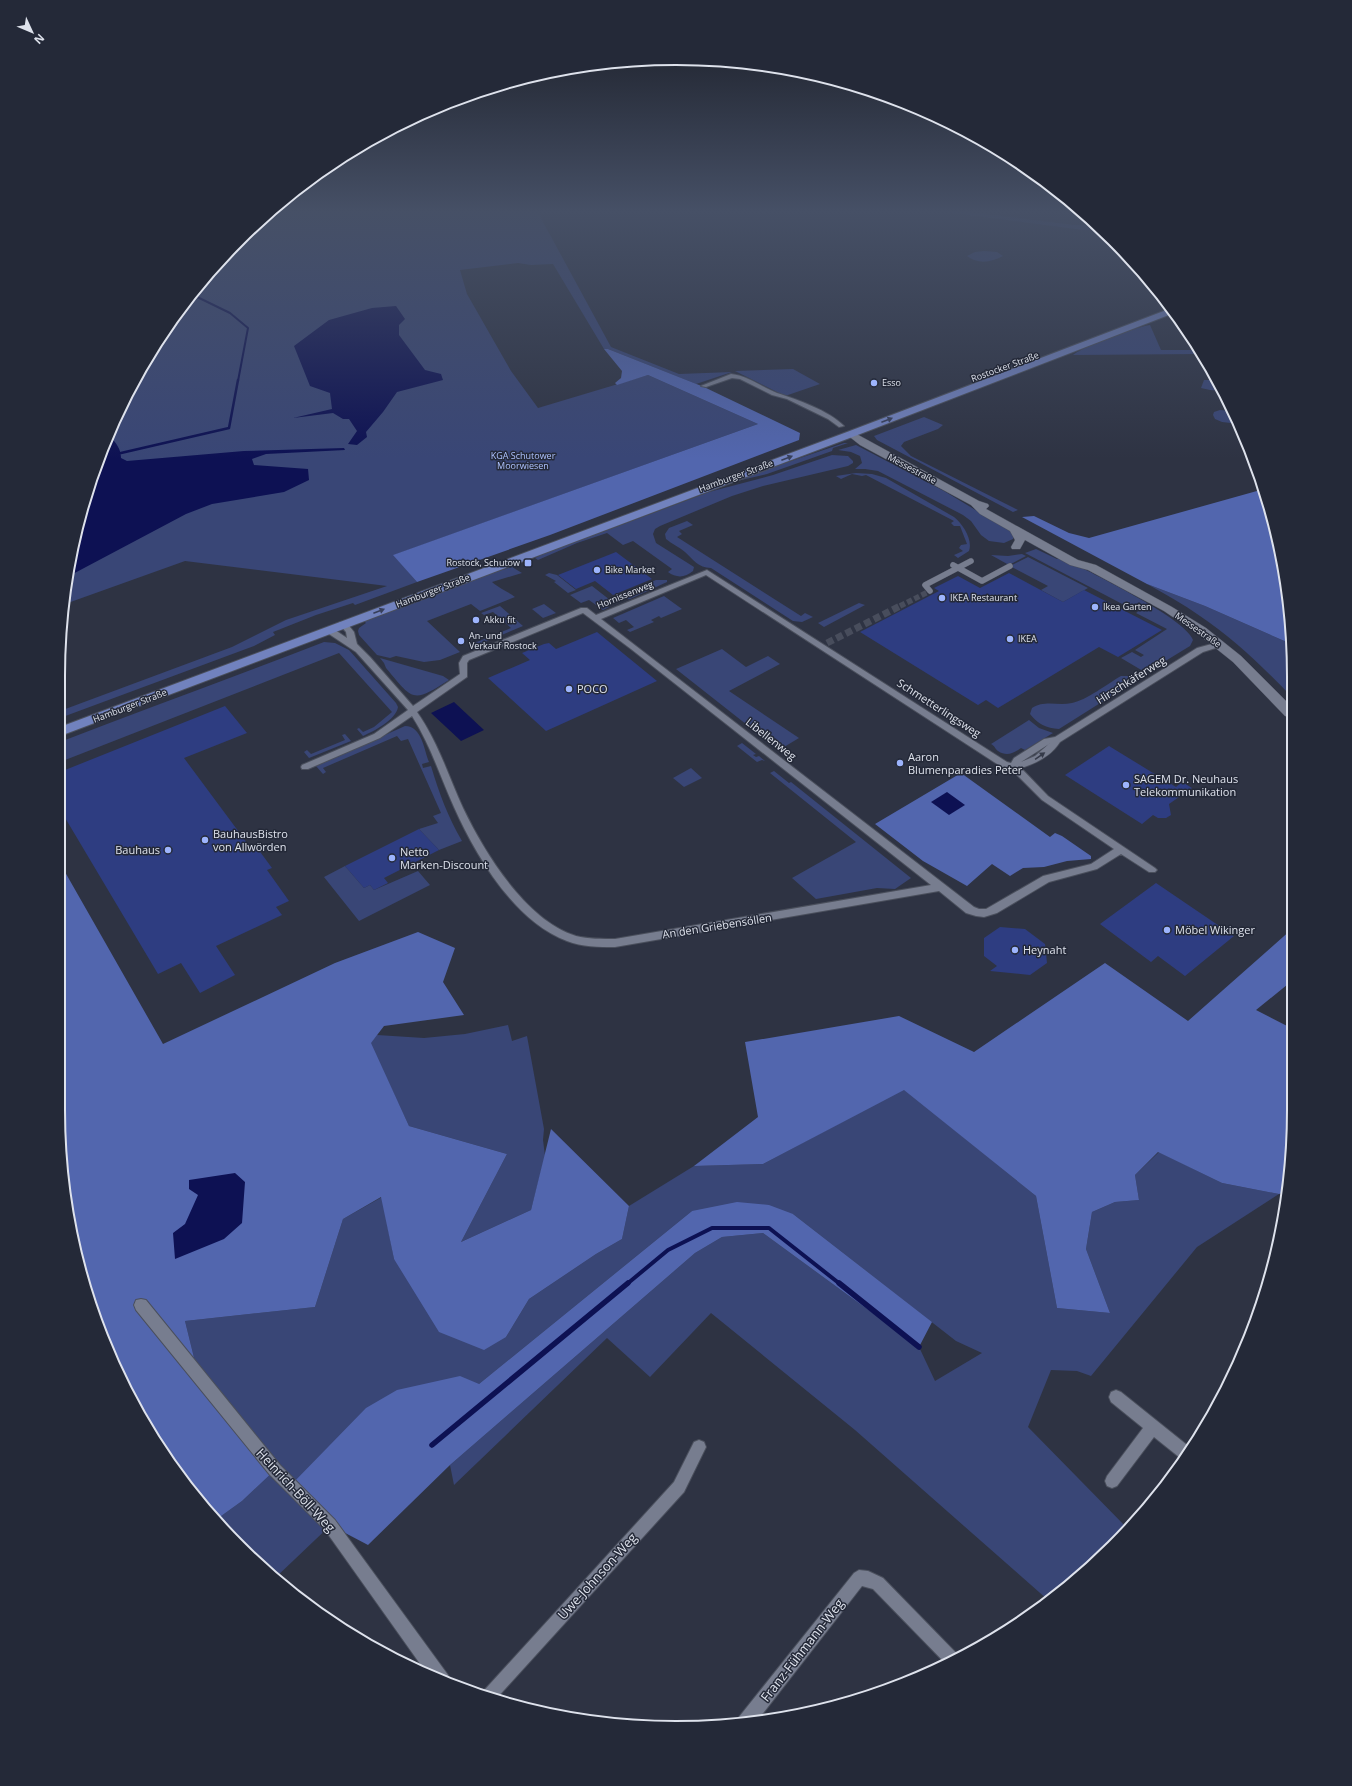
<svg xmlns="http://www.w3.org/2000/svg" width="1352" height="1786" viewBox="0 0 1352 1786" font-family="'Open Sans',sans-serif">
<rect width="100%" height="100%" fill="#2e3343"/>
<g fill="#394676">
<path d="M 276,209 L 536,209 L 611,347 L 679,374 L 732,372 L 696,384 L 608,349 L 604,349 L 553,264 L 531,265 L 518,263 L 460,270 L 467,294 L 511,371 L 538,408 L 648,375 L 758,424 L 394,555 L 417,582 L 355,605 L 353,603 L 316,615 L 273,632 L 275,635 L 254,646 L 60,718 L 60,711 L 232,647 L 286,620 L 387,586 L 185,561 L 65,604 L 79,516 L 122,402 L 186,300 L 239,239 Z"/>
<path d="M 808,209 L 945,209 L 1074,225 L 1096,225 L 1101,229 L 1083,230 L 938,211 Z"/>
<path d="M 984,251 L 997,252 L 1003,256 C 992,262 978,265 967,256 L 975,252 Z"/>
<path d="M 1150,325 L 1161,350 L 1199,350 L 1201,354 L 1073,355 C 1091,342 1128,329 1150,325 Z"/>
<path d="M 793,369 L 820,384 L 788,395 L 783,395 L 735,371 Z"/>
<path d="M 1204,380 L 1215,380 L 1221,391 L 1210,390 L 1201,388 Z"/>
<path d="M 1220,410 L 1231,411 L 1239,424 L 1222,422 L 1215,419 L 1213,415 L 1214,412 Z"/>
<path d="M 924,417 L 943,425 L 938,429 L 904,442 L 901,446 L 911,456 L 1018,510 L 1013,512 L 877,440 L 874,436 Z"/>
<path d="M 844,443 L 848,443 L 833,448 L 832,451 L 767,474 L 724,484 Z"/>
<path d="M 856,445 L 944,491 L 1012,532 L 1014,536 L 1013,539 L 1004,543 L 989,541 L 981,535 L 971,521 L 963,515 L 878,471 L 865,469 L 855,469 L 862,463 L 860,456 L 851,452 L 838,450 Z"/>
<path d="M 832,455 L 848,456 L 853,461 L 853,463 L 848,466 L 763,486 L 732,496 L 660,526 L 655,529 L 653,534 L 656,543 L 694,567 L 693,571 C 685,578 676,578 668,572 L 672,569 L 633,541 L 623,545 L 607,533 L 577,543 L 538,560 L 535,558 L 550,550 L 605,531 L 709,492 L 773,475 Z"/>
<path d="M 856,473 L 872,474 L 886,478 L 954,517 C 963,524 973,540 969,551 L 958,558 L 954,555 L 963,551 L 959,548 L 961,545 L 967,544 L 960,526 L 954,526 L 951,523 L 954,521 L 866,475 L 862,476 L 852,474 L 841,479 L 836,476 Z"/>
<path d="M 687,521 L 693,525 L 679,531 L 682,534 L 677,537 L 801,616 L 805,613 L 813,617 L 802,622 L 793,621 L 711,568 C 698,568 693,559 685,552 C 679,547 672,544 666,539 L 665,534 L 669,528 Z"/>
<path d="M 1036,549 L 1057,559 L 1061,557 C 1085,570 1186,618 1193,640 L 1190,646 L 1149,671 L 1143,671 L 1121,658 L 1132,652 L 1141,657 L 1144,655 L 1135,650 L 1167,629 L 1136,613 L 1140,610 L 1132,605 L 1128,607 L 1025,553 Z"/>
<path d="M 1022,554 L 1026,556 L 1009,565 L 991,555 L 1008,556 Z"/>
<path d="M 1028,557 L 1088,588 L 1063,602 L 1041,590 L 1048,586 L 1010,566 Z"/>
<path d="M 512,567 L 522,573 L 492,582 C 500,589 507,591 515,597 L 480,611 L 471,604 L 427,621 L 460,652 L 440,660 L 424,662 L 396,656 L 390,658 L 377,655 L 359,635 L 358,631 L 359,628 L 366,623 L 364,621 L 483,576 Z"/>
<path d="M 549,573 L 557,575 L 576,590 L 568,593 L 554,582 L 556,581 L 545,575 Z"/>
<path d="M 656,580 L 667,580 L 667,582 L 630,599 L 618,598 L 625,593 Z"/>
<path d="M 1147,584 L 1205,606 L 1289,643 L 1290,695 C 1262,666 1233,638 1200,616 C 1183,604 1165,594 1147,584 Z"/>
<path d="M 592,586 L 610,600 L 609,607 L 603,610 L 589,600 L 581,603 L 570,595 Z"/>
<path d="M 664,596 L 682,609 L 661,618 L 659,616 L 651,620 L 654,622 L 630,632 L 627,630 L 634,627 L 626,620 L 619,623 L 613,618 Z"/>
<path d="M 859,603 L 865,605 L 824,627 L 818,623 Z"/>
<path d="M 544,604 L 556,613 L 543,618 L 532,609 Z"/>
<path d="M 500,606 L 523,626 L 475,646 L 472,644 L 511,628 L 493,612 L 484,615 L 481,613 Z"/>
<path d="M 324,642 L 335,643 L 349,650 L 396,703 L 398,707 C 396,720 374,731 363,736 L 357,729 L 359,728 L 363,732 L 374,727 L 392,712 L 339,653 L 60,762 L 60,742 C 148,708 236,676 324,642 Z"/>
<path d="M 722,649 L 746,667 L 768,656 L 780,664 L 729,691 L 799,738 L 779,750 L 676,669 Z"/>
<path d="M 380,658 L 443,676 L 449,680 C 412,704 413,700 386,668 L 384,663 Z"/>
<path d="M 1121,676 L 1128,676 L 1133,680 L 1132,683 L 1059,729 C 1046,728 1038,724 1030,714 L 1032,708 C 1044,700 1058,706 1072,703 C 1087,700 1107,684 1121,676 Z"/>
<path d="M 1029,720 L 1039,728 L 1053,733 L 1025,750 L 1021,748 C 1014,753 1007,757 998,751 C 995,749 995,746 991,744 Z"/>
<path d="M 405,726 C 422,726 424,750 429,762 L 422,764 L 423,768 L 431,766 C 439,793 448,817 462,841 L 439,850 L 419,829 L 438,823 L 433,816 L 441,813 L 408,739 L 401,741 L 397,736 L 323,768 L 326,772 L 323,774 L 316,766 Z"/>
<path d="M 345,734 L 351,741 L 309,758 L 304,752 L 307,750 L 311,754 L 345,740 L 342,735 Z"/>
<path d="M 742,743 L 756,754 L 753,755 L 756,757 L 759,756 L 765,761 L 762,760 L 757,762 L 737,746 Z"/>
<path d="M 691,768 L 702,778 L 684,787 L 673,778 Z"/>
<path d="M 774,771 L 789,783 L 791,782 L 911,878 L 895,889 L 877,888 L 816,899 L 792,878 L 856,842 L 770,773 Z"/>
<path d="M 345,866 L 364,888 L 370,885 L 374,890 L 418,871 L 430,885 L 359,921 L 324,877 Z"/>
<path d="M 508,1025 L 512,1041 L 527,1036 L 544,1129 L 543,1140 L 545,1156 L 531,1210 L 461,1242 L 507,1154 L 409,1126 L 370,1043 L 377,1035 L 424,1038 L 465,1034 Z"/>
<path d="M 904,1089 L 1036,1196 L 1057,1308 L 1110,1313 L 1086,1249 L 1092,1212 L 1115,1202 L 1139,1200 L 1135,1175 L 1159,1152 L 1222,1183 L 1279,1194 L 1197,1247 L 1091,1376 L 1077,1371 L 1051,1370 L 1028,1427 L 1128,1529 L 1113,1547 L 1048,1600 L 855,1430 L 711,1313 L 650,1377 L 607,1338 L 454,1485 L 450,1465 L 695,1253 L 722,1237 L 763,1233 L 919,1347 L 935,1381 L 982,1353 L 956,1341 L 793,1214 L 692,1211 L 479,1384 L 274,1579 L 217,1519 L 242,1501 L 275,1470 L 199,1378 L 185,1321 L 315,1307 L 343,1219 L 382,1197 L 394,1259 L 506,1337 L 529,1299 L 596,1254 L 622,1239 L 629,1206 L 694,1166 L 763,1164 Z"/>
</g>
<g fill="#5266ae">
<path d="M 604,349 L 608,349 L 704,387 L 800,433 L 799,440 L 550,535 L 417,582 L 393,555 L 758,424 L 648,375 L 617,385 L 615,383 L 621,378 L 622,371 Z"/>
<path d="M 1264,489 L 1273,516 L 1289,596 L 1289,643 L 1205,606 L 1147,584 L 1022,517 L 1034,516 L 1069,533 L 1089,538 Z"/>
<path d="M 961,773 L 1050,837 L 1055,833 L 1062,836 L 1091,856 L 1091,859 L 1067,861 L 1044,867 L 1023,868 L 1010,876 L 992,864 L 967,886 L 923,861 L 875,824 Z"/>
<path d="M 61,865 L 163,1044 L 335,963 L 418,932 L 455,948 L 443,982 L 464,1015 L 384,1026 L 371,1043 L 409,1126 L 507,1154 L 461,1242 L 531,1210 L 551,1129 L 629,1206 L 622,1239 L 596,1254 L 529,1299 L 506,1337 L 484,1350 L 439,1332 L 394,1259 L 381,1197 L 343,1219 L 315,1307 L 185,1321 L 199,1378 L 275,1470 L 242,1501 L 217,1519 L 186,1486 L 141,1419 L 105,1347 L 79,1270 L 63,1191 Z"/>
<path d="M 1292,929 L 1293,980 L 1256,1010 L 1293,1029 L 1294,1110 L 1289,1191 L 1279,1194 L 1222,1183 L 1158,1152 L 1135,1175 L 1139,1200 L 1115,1202 L 1092,1212 L 1086,1249 L 1110,1313 L 1057,1308 L 1036,1196 L 904,1090 L 763,1164 L 694,1166 L 758,1117 L 745,1042 L 899,1016 L 974,1052 L 1105,963 L 1188,1021 Z"/>
<path d="M 737,1202 L 769,1205 L 793,1214 L 932,1322 L 919,1347 L 763,1233 L 722,1237 L 695,1253 L 450,1465 L 368,1545 L 330,1525 L 291,1485 L 366,1408 L 397,1390 L 460,1376 L 479,1384 L 692,1211 Z"/>
</g>
<g fill="#0d1153">
<path d="M 396,306 L 405,319 L 399,325 L 399,335 L 425,370 L 441,374 L 443,380 L 397,392 L 383,412 L 366,432 L 367,437 L 357,445 L 348,444 L 357,431 L 349,419 L 343,419 L 333,413 L 293,418 L 332,409 L 330,393 L 310,386 L 294,346 L 329,320 L 372,308 Z"/>
<path d="M 109,436 C 116,442 121,449 121,458 L 127,461 L 244,451 L 344,448 L 345,450 L 266,454 L 252,459 L 254,465 L 308,469 L 309,480 L 284,492 L 212,504 L 186,514 L 69,576 L 79,516 Z"/>
<path d="M 454,702 L 484,730 L 461,741 L 431,713 Z"/>
<path d="M 947,792 L 965,805 L 949,815 L 931,802 Z"/>
<path d="M 235,1173 L 245,1182 L 242,1223 L 224,1239 L 175,1259 L 173,1233 L 185,1224 L 198,1195 L 189,1189 L 189,1180 Z"/>
</g>
<g fill="none" stroke-linecap="round" stroke-linejoin="round">
<path stroke="#0d1153" stroke-width="2" d="M 191,294 L 230,313 L 248,328 L 238,381"/>
<path stroke="#0d1153" stroke-width="2.5" d="M 121,453 L 229,428 L 238,380"/>
<path stroke="#0d1153" stroke-width="4" d="M 627,1284 L 668,1250 L 712,1228 L 769,1228 L 840,1284"/>
<g stroke="#0d1153" stroke-width="5.5">
<path d="M 839,1283 L 919,1347"/>
<path d="M 432,1445 L 628,1283"/>
</g>
</g>
<g fill="#2e3d81">
<path d="M 616,552 L 652,579 L 613,595 L 595,581 L 576,589 L 558,575 Z"/>
<path d="M 1009,573 L 1063,602 L 1084,590 L 1162,630 L 1118,657 L 1099,647 L 998,708 L 986,700 L 978,705 L 860,632 L 939,591 L 934,588 L 958,576 L 980,588 Z"/>
<path d="M 597,632 L 657,681 L 546,731 L 488,678 L 530,660 L 522,653 L 544,644 L 549,643 L 556,649 Z"/>
<path d="M 225,706 L 247,733 L 184,758 L 253,851 L 258,849 L 272,868 L 267,870 L 289,901 L 276,907 L 282,915 L 216,946 L 235,975 L 200,993 L 181,963 L 158,974 L 61,811 L 60,772 Z"/>
<path d="M 1109,746 L 1176,787 L 1182,782 L 1192,788 L 1169,804 L 1171,815 L 1166,818 L 1158,818 L 1153,815 L 1142,824 L 1065,775 Z"/>
<path d="M 419,829 L 439,850 L 384,878 L 388,883 L 374,890 L 370,885 L 364,888 L 345,866 Z"/>
<path d="M 1156,883 L 1234,936 L 1185,976 L 1158,956 L 1151,962 L 1100,924 Z"/>
<path d="M 1000,927 L 1025,929 L 1045,944 L 1047,963 L 1030,975 L 990,971 L 997,966 L 984,956 L 984,938 Z"/>
</g>
<g fill="none" stroke-linecap="round" stroke-linejoin="round">
<path stroke="#484d5c" stroke-width="5.5" stroke-dasharray="5.5 2.5" stroke-linecap="butt" d="M 900,606 L 930,591"/>
<path stroke="#484d5c" stroke-width="7" stroke-dasharray="7 3.5" stroke-linecap="butt" d="M 827,643 L 902,605"/>
<g stroke="#4a4f5c" stroke-width="6">
<g id="pedestrian">
<path d="M 953,565 L 982,581 L 1010,566"/>
<path d="M 930,591 L 925,585 L 971,561"/>
</g>
</g>
<g stroke="#4a4f5c" stroke-width="2">
<g id="minor">
<path d="M 731,374 C 749,376 761,387 777,393 C 798,400 828,410 844,426 L 839,427 L 828,419 L 787,399 L 772,395 L 740,379 L 732,378 L 706,387 L 701,386 Z"/>
<path d="M 707,570 L 1007,762 L 1011,763 L 1014,758 L 1044,739 L 1055,737 L 1197,648 L 1219,642 L 1222,642 L 1222,646 L 1203,652 L 1060,742 C 1051,756 1037,763 1021,768 L 1048,796 L 1155,868 L 1157,870 L 1155,872 L 1149,872 L 1121,854 L 1097,869 L 1049,882 L 997,913 L 984,917 L 976,916 L 966,913 L 939,891 L 615,947 C 599,947 582,947 567,941 C 514,921 476,856 454,807 C 440,776 430,744 412,716 L 380,738 L 308,769 L 302,769 L 301,767 L 302,765 L 374,734 L 408,710 L 356,652 L 326,632 L 326,628 L 332,628 L 347,638 L 346,632 L 339,624 L 340,622 L 346,622 L 354,632 L 357,644 L 370,657 L 413,706 L 460,674 L 459,663 L 463,656 L 581,608 L 587,608 L 596,615 ZM 706,575 L 994,762 L 1002,767 L 1011,769 L 1042,800 L 1114,849 L 1091,864 L 1043,876 L 986,909 L 979,909 L 974,907 L 601,619 ZM 583,613 L 631,649 L 931,885 L 615,939 C 602,939 588,939 576,936 C 526,921 484,852 463,808 C 448,775 438,742 417,712 L 467,677 L 467,663 L 469,660 ZM 1050,743 L 1035,756 L 1021,762 L 1049,744 Z"/>
<path d="M 141,1299 L 146,1300 L 280,1465 L 335,1520 L 448,1675 L 450,1681 L 449,1684 L 428,1675 L 325,1530 L 270,1475 L 136,1310 L 134,1305 L 136,1300 Z"/>
<path d="M 1116,1390 L 1121,1392 L 1192,1449 L 1184,1461 L 1154,1437 L 1117,1486 L 1112,1488 L 1107,1486 L 1105,1481 L 1107,1476 L 1143,1428 L 1111,1402 L 1109,1397 L 1111,1392 Z"/>
<path d="M 699,1440 L 704,1442 L 706,1447 L 684,1492 L 495,1700 L 479,1696 L 674,1482 L 694,1442 Z"/>
<path d="M 859,1570 L 868,1571 L 883,1578 L 961,1658 L 947,1665 L 873,1589 L 862,1586 L 757,1721 L 737,1724 L 739,1717 L 854,1573 Z"/>
</g>
</g>
<g stroke="#4a4f5c" stroke-width="1">
<path id="secondary" d="M 851,431 L 979,501 L 988,504 L 989,506 L 986,509 L 988,510 L 1078,560 L 1096,565 L 1172,607 L 1206,628 L 1241,656 L 1290,705 L 1290,717 L 1285,716 L 1233,662 L 1198,634 L 1164,611 L 1088,570 L 1070,565 L 1025,540 L 1020,549 L 1012,549 L 1011,547 L 1015,540 L 1010,531 L 980,514 L 971,505 L 860,445 L 846,434 Z"/>
</g>
<g stroke="#4a4f5c" stroke-width="2">
<path id="primary" d="M 1169,309 L 1174,313 L 855,436 L 60,736 L 60,727 L 847,432 Z"/>
</g>
<use href="#pedestrian" stroke="#777d8f" stroke-width="5.5"/>
<use href="#minor" fill="#777d8f" fill-rule="evenodd"/>
<use href="#secondary" fill="#777d8f" fill-rule="evenodd"/>
<use href="#primary" fill="#7182be" fill-rule="evenodd"/>
</g>
<defs><path id="oneway-solid" d="M-6-.8H1V-3.2L6.5 0L1 3.2V.8H-6Z"/></defs>
<g fill="#373f5a">
<use href="#oneway-solid" transform="translate(887 420) rotate(-21)"/>
<use href="#oneway-solid" transform="translate(787 458) rotate(-21)"/>
<use href="#oneway-solid" transform="translate(379 611) rotate(-21)"/>
</g>
<use fill="#353a49" href="#oneway-solid" transform="translate(1040 756) rotate(-35)"/>
<linearGradient id="sky" x2="0" y2="1"><stop stop-color="#191c25"/><stop offset="0.46" stop-color="#465066"/><stop offset="1" stop-color="#465066" stop-opacity="0"/></linearGradient>
<rect width="1352" height="459" fill="url(#sky)"/>
<g fill="#9db4fd" stroke="#242938" stroke-width="1.5">
<circle cx="874" cy="383" r="4"/>
<rect x="524" y="559" width="8" height="8" rx="2"/>
<circle cx="597" cy="570" r="4"/>
<circle cx="942" cy="598" r="4"/>
<circle cx="1095" cy="607" r="4"/>
<circle cx="476" cy="620" r="4"/>
<circle cx="1010" cy="639" r="4"/>
<circle cx="461" cy="641" r="4"/>
<circle cx="569" cy="689" r="4"/>
<circle cx="900" cy="763" r="4"/>
<circle cx="1126" cy="785" r="4"/>
<circle cx="205" cy="840" r="4"/>
<circle cx="168" cy="850" r="4"/>
<circle cx="392" cy="858" r="4"/>
<circle cx="1167" cy="930" r="4"/>
<circle cx="1015" cy="950" r="4"/>
</g>
<g text-anchor="middle" stroke-width="3" stroke-linejoin="round" paint-order="stroke">
<g font-size="9" fill="#dee2ec" stroke="#242938">
<text transform="translate(1005 367) rotate(-20)" y="3">Rostocker Straße</text>
<text transform="translate(912 469) rotate(28)" y="3">Messestraße</text>
<text transform="translate(736 476) rotate(-20)" y="3">Hamburger Straße</text>
<text transform="translate(433 591) rotate(-21)" y="3">Hamburger Straße</text>
<text transform="translate(625 595) rotate(-22)" y="3">Hornissenweg</text>
<text transform="translate(1198 630) rotate(35)" y="3">Messestraße</text>
<text transform="translate(130 706) rotate(-21)" y="3">Hamburger Straße</text>
</g>
<g font-size="9" fill="#dee2ec" stroke="#242938" text-anchor="start">
<text x="882" y="386">Esso</text>
<text x="520" y="566" text-anchor="end">Rostock, Schutow</text>
<text x="605" y="573">Bike Market</text>
<text x="950" y="601">IKEA Restaurant</text>
<text x="1103" y="610">Ikea Garten</text>
<text x="484" y="623">Akku fit</text>
<text x="469" y="639">An- und<tspan x="469" dy="10">Verkauf Rostock</tspan></text>
<text x="1018" y="642">IKEA</text>
</g>
<g font-size="9" fill="#aec2fe" stroke="#242938">
<text x="523" y="459">KGA Schutower<tspan x="523" dy="10">Moorwiesen</tspan></text>
</g>
<g font-size="11" fill="#dee2ec" stroke="#242938">
<text transform="translate(1131 680) rotate(-32)" y="4">Hirschkäferweg</text>
<text transform="translate(939 708) rotate(33)" y="4">Schmetterlingsweg</text>
<text transform="translate(771 739) rotate(38)" y="4">Libellenweg</text>
<text transform="translate(717 926) rotate(-9)" y="4">An den Griebensöllen</text>
</g>
<g font-size="11" fill="#dee2ec" stroke="#242938" text-anchor="start">
<text x="577" y="693">POCO</text>
<text x="908" y="761">Aaron<tspan x="908" dy="13">Blumenparadies Peter</tspan></text>
<text x="1134" y="783">SAGEM Dr. Neuhaus<tspan x="1134" dy="13">Telekommunikation</tspan></text>
<text x="213" y="838">BauhausBistro<tspan x="213" dy="13">von Allwörden</tspan></text>
<text x="160" y="854" text-anchor="end">Bauhaus</text>
<text x="400" y="856">Netto<tspan x="400" dy="13">Marken-Discount</tspan></text>
<text x="1175" y="934">Möbel Wikinger</text>
<text x="1023" y="954">Heynaht</text>
</g>
<g font-size="13" fill="#dee2ec" stroke="#242938">
<text transform="translate(296 1490) rotate(47)" y="5">Heinrich-Böll-Weg</text>
<text transform="translate(597 1576) rotate(-48)" y="5">Uwe-Johnson-Weg</text>
<text transform="translate(802 1650) rotate(-52)" y="5">Franz-Fühmann-Weg</text>
</g>
</g>
<path d="M0 0H1352V1786H0ZM676 65H676A611 611 0 0 1 1287 676V1110A611 611 0 0 1 676 1721H676A611 611 0 0 1 65 1110V676A611 611 0 0 1 676 65Z" fill="#242938" fill-rule="evenodd"/>
<path fill="none" stroke="#dee2ec" stroke-width="2" d="M676 65H676A611 611 0 0 1 1287 676V1110A611 611 0 0 1 676 1721H676A611 611 0 0 1 65 1110V676A611 611 0 0 1 676 65Z"/>
<g transform="translate(32 32) rotate(134)" stroke="#242938" stroke-width="3" paint-order="stroke">
<path d="M0-3L7 15L0 10L-7 15Z" fill="#dee2ec"/>
<text y="-6" font-size="11" font-weight="bold" text-anchor="middle" fill="#dee2ec">N</text>
</g>
</svg>
